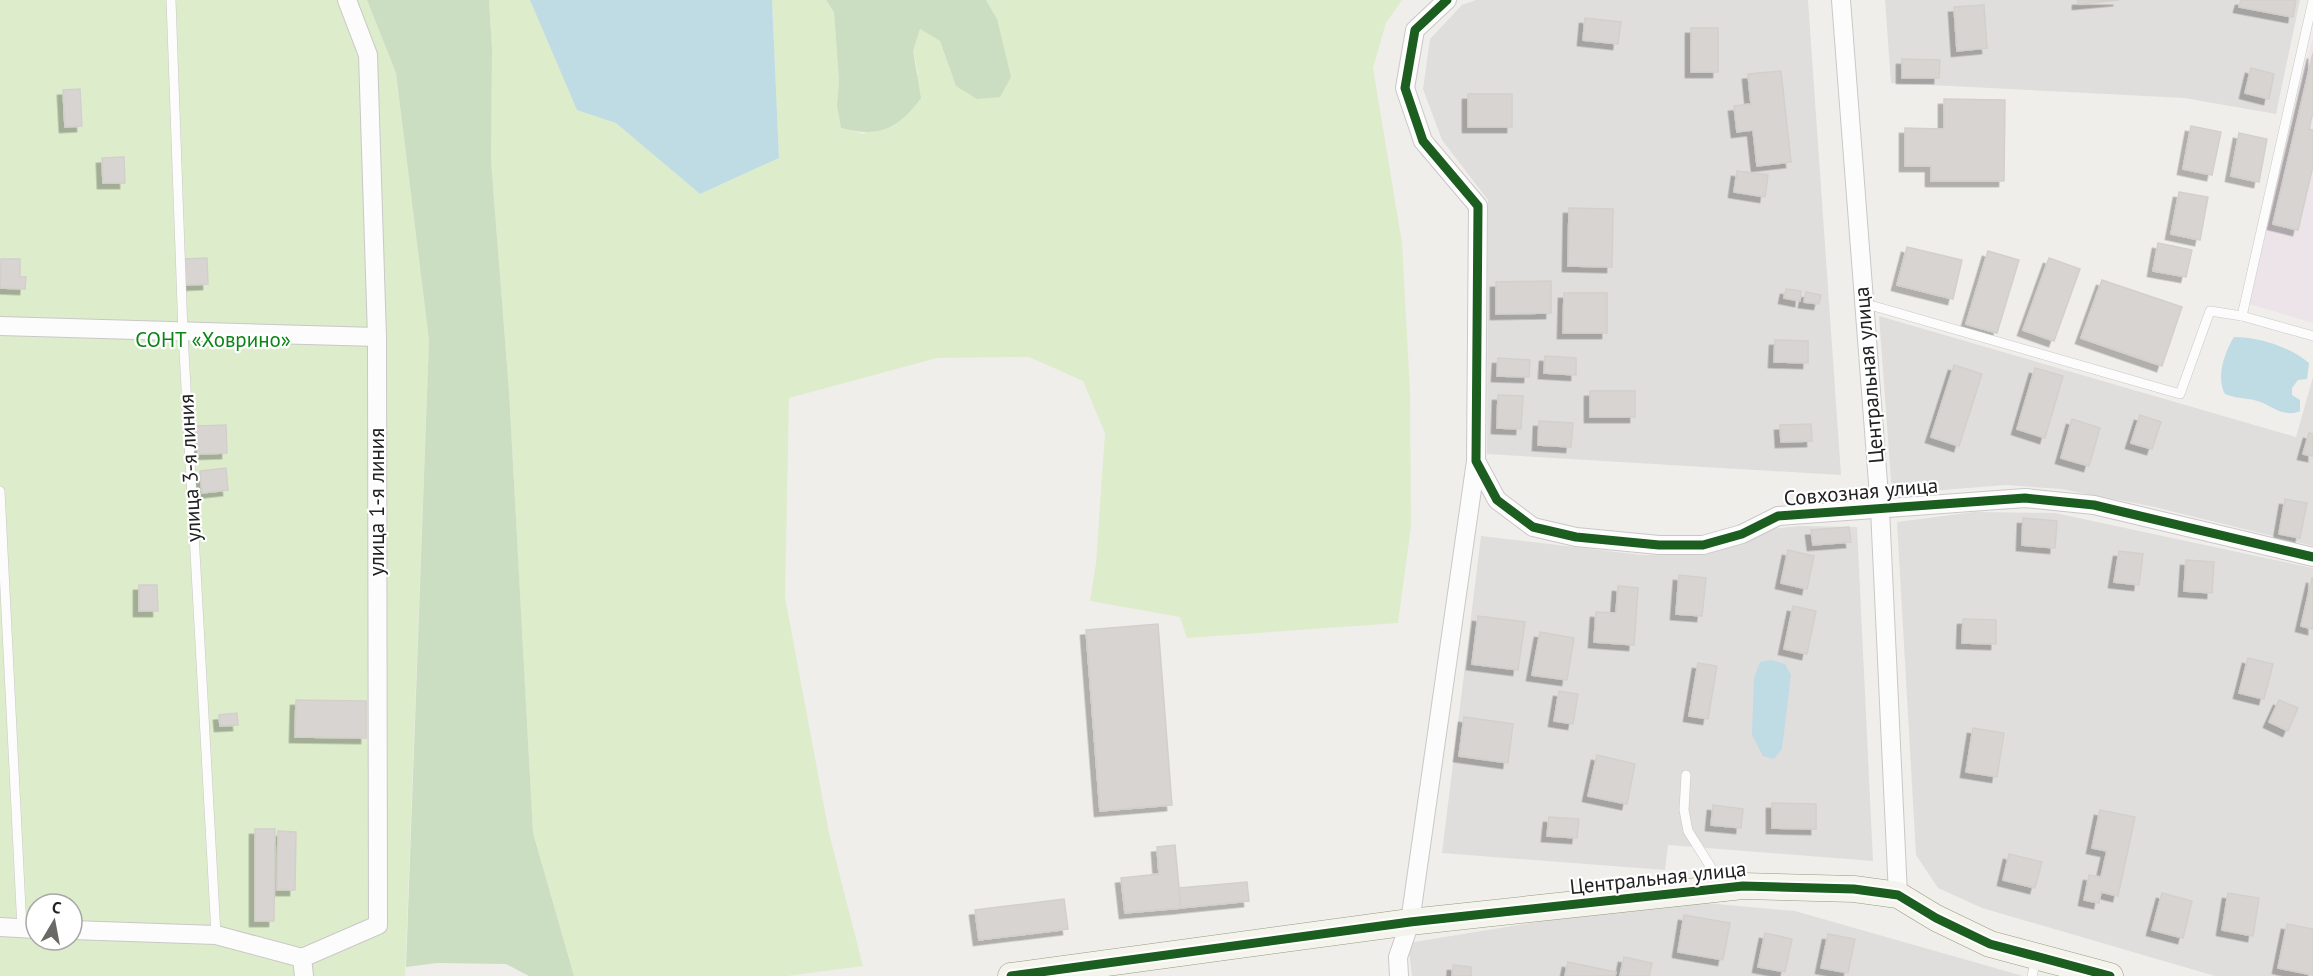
<svg xmlns="http://www.w3.org/2000/svg" width="2313" height="976" viewBox="0 0 2313 976" font-family="'PT Sans',sans-serif">
<defs>
<filter id="shadow"><feDropShadow dx="-5.5" dy="5.5" stdDeviation="0" flood-color="#0004"/></filter>
</defs>
<rect width="100%" height="100%" fill="#f0eeeb"/>
<g fill="#dfdedc">
<path d="M 1476,0 L 1808,0 L 1841,475 L 1487,454 L 1488,200 L 1442,140 L 1423,89 L 1430,39 L 1462,5 Z"/>
<path d="M 1885,0 L 2300,0 L 2276,114 L 2184,98 L 1891,83 Z"/>
<path d="M 1879,316 L 2296,437 L 2313,377 L 2313,546 L 2150,506 L 2061,489 L 2006,485 L 1892,494 Z"/>
<path d="M 1974,512 L 2055,513 L 2313,568 L 2313,976 L 2215,976 L 1982,908 L 1938,888 L 1916,855 L 1897,522 Z"/>
<path d="M 1800,526 L 1857,527 L 1873,861 L 1668,845 L 1665,870 L 1442,853 L 1481,536 L 1642,555 L 1693,555 L 1724,549 L 1771,529 Z"/>
<path d="M 1695,902 L 1795,911 L 2023,976 L 1412,976 L 1408,943 L 1622,908 Z"/>
</g>
<path fill="#ede4e9" d="M 2313,37 L 2313,323 L 2249,304 Z"/>
<g fill="#ddeccb" fill-rule="evenodd">
<path d="M 0,0 L 367,0 L 396,73 L 429,340 L 405,976 L 0,976 ZM 36,904 L 72,904 L 72,940 L 36,940 Z"/>
<path d="M 489,0 L 530,0 L 577,109 L 616,123 L 700,194 L 779,158 L 772,0 L 826,0 L 834,12 L 839,81 L 837,106 L 841,128 L 864,134 L 918,73 L 913,51 L 920,29 L 940,41 L 956,86 L 997,19 L 986,0 L 1402,0 L 1386,23 L 1373,68 L 1402,243 L 1410,390 L 1411,527 L 1398,623 L 1187,638 L 1180,617 L 1090,601 L 1096,563 L 1105,433 L 1083,381 L 1029,357 L 937,358 L 789,398 L 785,597 L 829,833 L 863,966 L 787,976 L 574,976 L 533,833 L 509,391 L 491,161 L 492,48 Z"/>
</g>
<g fill="#cbdec1">
<path d="M 367,0 L 489,0 L 492,48 L 491,161 L 509,391 L 533,833 L 574,976 L 529,976 L 506,964 L 437,963 L 406,967 L 429,340 L 396,73 Z"/>
<path d="M 826,0 L 986,0 L 997,19 L 1011,77 L 1000,97 L 977,99 L 956,86 L 940,41 L 920,29 L 913,51 L 921,98 C 898,129 879,138 841,128 L 837,106 L 839,81 L 834,12 Z"/>
</g>
<g fill="#bfdbe3">
<path d="M 530,0 L 772,0 L 779,158 L 700,194 L 616,123 L 577,110 Z"/>
<path d="M 2234,337 C 2259,337 2290,347 2309,363 L 2307,379 L 2298,380 L 2292,388 L 2292,395 L 2300,400 L 2300,411 C 2283,419 2269,403 2254,400 C 2243,398 2235,398 2225,394 C 2216,378 2224,353 2234,337 Z"/>
<path d="M 1771,660 L 1785,664 L 1791,675 L 1782,749 L 1774,759 L 1763,756 L 1752,735 L 1754,678 L 1760,662 Z"/>
</g>
<g fill="#d7d4d2" stroke="#d3d0cc" stroke-width="1.5" filter="url(#shadow)">
<path d="M 2078,0 L 2119,0 L 2078,4 Z"/>
<path d="M 2241,0 L 2296,0 L 2293,17 L 2239,7 Z"/>
<path d="M 1984,5 L 1987,48 L 1957,51 L 1954,7 Z"/>
<path d="M 1585,18 L 1621,22 L 1618,44 L 1583,40 Z"/>
<rect x="1691" y="28" width="27" height="44"/>
<path d="M 2313,53 L 2313,112 L 2309,129 L 2313,130 L 2313,166 L 2298,230 L 2273,224 Z"/>
<path d="M 1902,59 L 1940,60 L 1939,78 L 1902,78 Z"/>
<path d="M 2251,68 L 2274,74 L 2269,99 L 2245,93 Z"/>
<path d="M 1781,71 L 1791,162 L 1757,166 L 1753,130 L 1737,132 L 1734,106 L 1751,104 L 1748,74 Z"/>
<path d="M 80,89 L 82,126 L 65,127 L 63,90 Z"/>
<rect x="1468" y="94" width="44" height="33"/>
<path d="M 1944,99 L 2005,100 L 2004,181 L 1931,181 L 1931,166 L 1905,166 L 1905,128 L 1944,129 Z"/>
<path d="M 2191,126 L 2221,132 L 2212,175 L 2183,169 Z"/>
<path d="M 2239,133 L 2267,139 L 2259,182 L 2231,176 Z"/>
<path d="M 124,157 L 125,183 L 103,183 L 102,158 Z"/>
<path d="M 1737,171 L 1768,175 L 1765,197 L 1734,192 Z"/>
<path d="M 2179,192 L 2208,197 L 2200,240 L 2171,234 Z"/>
<path d="M 1569,208 L 1613,209 L 1612,267 L 1568,266 Z"/>
<path d="M 2158,243 L 2192,250 L 2186,277 L 2153,271 Z"/>
<path d="M 1907,247 L 1962,260 L 1953,299 L 1897,285 Z"/>
<path d="M 1988,251 L 2019,260 L 1997,333 L 1966,324 Z"/>
<path d="M 207,258 L 208,284 L 185,285 L 184,259 Z"/>
<path d="M 2049,258 L 2080,269 L 2054,341 L 2023,330 Z"/>
<path d="M 1,259 L 20,259 L 20,277 L 26,277 L 25,289 L 0,288 Z"/>
<path d="M 2102,280 L 2182,307 L 2162,366 L 2081,338 Z"/>
<path d="M 1551,281 L 1551,313 L 1496,314 L 1496,282 Z"/>
<path d="M 1786,289 L 1801,291 L 1800,301 L 1784,298 Z"/>
<path d="M 1806,292 L 1821,295 L 1819,304 L 1804,302 Z"/>
<path d="M 1564,293 L 1607,293 L 1607,333 L 1563,333 Z"/>
<path d="M 1775,340 L 1808,341 L 1808,363 L 1774,362 Z"/>
<path d="M 1545,356 L 1576,358 L 1576,375 L 1544,373 Z"/>
<path d="M 1498,358 L 1530,360 L 1529,377 L 1497,376 Z"/>
<path d="M 1954,365 L 1982,374 L 1959,446 L 1931,437 Z"/>
<path d="M 2035,368 L 2063,376 L 2045,438 L 2017,429 Z"/>
<rect x="1590" y="391" width="45" height="26"/>
<path d="M 1498,395 L 1523,396 L 1521,429 L 1497,428 Z"/>
<path d="M 2140,415 L 2161,422 L 2152,449 L 2131,443 Z"/>
<path d="M 2072,419 L 2100,428 L 2089,466 L 2061,458 Z"/>
<path d="M 1539,421 L 1573,423 L 1571,447 L 1538,445 Z"/>
<path d="M 1811,424 L 1812,441 L 1781,442 L 1780,425 Z"/>
<path d="M 226,425 L 227,453 L 198,454 L 197,426 Z"/>
<path d="M 2309,433 L 2313,434 L 2313,456 L 2303,454 Z"/>
<path d="M 226,468 L 228,490 L 202,493 L 200,471 Z"/>
<path d="M 2285,499 L 2307,503 L 2300,538 L 2279,534 Z"/>
<path d="M 2023,518 L 2057,521 L 2055,548 L 2022,545 Z"/>
<path d="M 1849,527 L 1851,542 L 1813,545 L 1811,530 Z"/>
<path d="M 1788,550 L 1814,556 L 1807,589 L 1781,583 Z"/>
<path d="M 2119,551 L 2143,554 L 2139,585 L 2114,582 Z"/>
<path d="M 2186,560 L 2214,562 L 2212,593 L 2184,591 Z"/>
<path d="M 1679,575 L 1706,578 L 1702,616 L 1676,614 Z"/>
<path d="M 2312,578 L 2313,578 L 2313,629 L 2301,626 Z"/>
<path d="M 139,585 L 157,585 L 158,611 L 139,611 Z"/>
<path d="M 1618,586 L 1638,588 L 1634,645 L 1594,642 L 1596,612 L 1616,613 Z"/>
<path d="M 1793,606 L 1816,611 L 1807,654 L 1784,649 Z"/>
<path d="M 1478,616 L 1525,622 L 1518,670 L 1472,664 Z"/>
<path d="M 1963,619 L 1996,620 L 1996,644 L 1962,643 Z"/>
<path d="M 1158,624 L 1172,805 L 1100,811 L 1086,630 Z"/>
<path d="M 1540,632 L 1574,638 L 1567,680 L 1532,675 Z"/>
<path d="M 2248,658 L 2273,664 L 2264,699 L 2239,693 Z"/>
<path d="M 1698,663 L 1717,666 L 1708,719 L 1689,716 Z"/>
<path d="M 1559,691 L 1578,694 L 1573,724 L 1554,721 Z"/>
<path d="M 296,700 L 366,701 L 366,738 L 295,737 Z"/>
<path d="M 2279,700 L 2298,708 L 2288,731 L 2269,722 Z"/>
<path d="M 237,713 L 238,725 L 220,726 L 219,715 Z"/>
<path d="M 1464,717 L 1513,724 L 1508,763 L 1459,756 Z"/>
<path d="M 1973,728 L 2004,733 L 1997,777 L 1966,772 Z"/>
<path d="M 1597,755 L 1635,764 L 1627,804 L 1588,796 Z"/>
<path d="M 1772,803 L 1816,804 L 1816,829 L 1772,828 Z"/>
<path d="M 1713,805 L 1743,809 L 1741,828 L 1711,825 Z"/>
<path d="M 2100,810 L 2135,817 L 2118,896 L 2101,892 L 2099,903 L 2084,900 L 2089,875 L 2101,877 L 2107,851 L 2092,848 Z"/>
<path d="M 1549,817 L 1579,819 L 1577,838 L 1547,836 Z"/>
<path d="M 255,829 L 275,829 L 274,921 L 255,921 Z"/>
<path d="M 278,831 L 296,832 L 295,890 L 277,890 Z"/>
<path d="M 1175,845 L 1181,908 L 1125,913 L 1121,878 L 1159,874 L 1157,847 Z"/>
<path d="M 2009,854 L 2042,862 L 2035,888 L 2003,880 Z"/>
<path d="M 1247,882 L 1249,901 L 1181,908 L 1179,888 Z"/>
<path d="M 2162,893 L 2192,901 L 2183,938 L 2152,930 Z"/>
<path d="M 2228,893 L 2259,898 L 2253,936 L 2222,930 Z"/>
<path d="M 1064,899 L 1068,929 L 979,940 L 975,910 Z"/>
<path d="M 1684,915 L 1730,923 L 1723,960 L 1678,952 Z"/>
<path d="M 2287,924 L 2313,929 L 2313,975 L 2278,968 Z"/>
<path d="M 1765,933 L 1792,939 L 1785,972 L 1758,967 Z"/>
<path d="M 1828,934 L 1855,939 L 1848,973 L 1821,968 Z"/>
<path d="M 1624,957 L 1652,963 L 1649,976 L 1620,976 Z"/>
<path d="M 1568,962 L 1616,972 L 1615,976 L 1565,976 Z"/>
<path d="M 1453,965 L 1471,967 L 1471,976 L 1452,976 Z"/>
</g>
<g fill="none" stroke-linecap="round" stroke-linejoin="round">
<g stroke="#c9c8c7" stroke-width="10">
<g id="lane">
<path d="M 171,0 L 183,333 L 216,935"/>
<path d="M 1863,303 L 2180,394 L 2210,311 L 2242,316 L 2313,336"/>
<path d="M 2242,316 L 2313,0"/>
<path d="M 0,491 L 22,929"/>
<path d="M 1686,775 L 1684,810 L 1688,831 L 1722,885"/>
<path d="M 2032,976 L 2036,959"/>
</g>
</g>
<g stroke="#c9c8c7" stroke-width="20">
<g id="street">
<path d="M 1447,0 L 1415,30 L 1405,88 L 1423,141 L 1478,206 L 1476,461 L 1497,500 L 1533,527 L 1576,537 L 1659,545 L 1703,545 L 1742,534 L 1778,516 L 2025,498 L 2094,505 L 2313,557"/>
<path d="M 1841,0 L 1880,509 L 1898,895"/>
<path d="M 0,326 L 377,337"/>
<path d="M 0,927 L 36,929"/>
<path d="M 72,930 L 216,935 L 302,958"/>
<path d="M 302,958 L 378,925 L 377,337 L 368,55 L 347,0"/>
<path d="M 302,958 L 304,976"/>
<path d="M 1399,976 L 1398,957 L 1410,922 L 1476,461"/>
</g>
</g>
<g stroke="#999a82" stroke-width="27">
<path id="secondary" d="M 1011,976 L 1410,922 L 1743,886 L 1854,889 L 1898,895 L 1936,918 L 1990,944 L 2110,976"/>
</g>
<use href="#lane" stroke="#fdfcfc" stroke-width="9"/>
<use href="#street" stroke="#fdfcfc" stroke-width="18"/>
<use href="#secondary" stroke="#f4f4ed" stroke-width="26"/>
<g stroke="#fff" stroke-width="13">
<g id="cycleway">
<path d="M 1447,0 L 1415,30 L 1405,88 L 1423,141 L 1478,206 L 1476,461 L 1497,500 L 1533,527 L 1576,537 L 1659,545 L 1703,545 L 1742,534 L 1778,516 L 2025,498 L 2094,505 L 2313,557"/>
<path d="M 1011,976 L 1410,922 L 1743,886 L 1854,889 L 1898,895 L 1936,918 L 1990,944 L 2110,976"/>
</g>
</g>
<use href="#cycleway" stroke="#1b5e20" stroke-width="9"/>
</g>
<g text-anchor="middle" stroke-width="4.5" stroke-linejoin="round" paint-order="stroke">
<g font-size="21" fill="#0c8416" stroke="#fff">
<text x="213" y="347">СОНТ «Ховрино»</text>
</g>
<g font-size="21" fill="#222" stroke="#fff">
<text transform="translate(1869 375) rotate(-95)" y="7">Центральная улица</text>
<text transform="translate(190 468) rotate(-93)" y="7">улица 3-я линия</text>
<text transform="translate(1861 492) rotate(-5)" y="7">Совхозная улица</text>
<text transform="translate(377 502) rotate(-90)" y="7">улица 1-я линия</text>
<text transform="translate(1658 878) rotate(-6)" y="7">Центральная улица</text>
</g>
</g>
<g transform="translate(54 922) rotate(10)"><circle r="28" fill="#ffffff" stroke="#a7a7a7" stroke-width="1.5"/>
<path d="M0-4.5L10 22L0 15L-10 22Z" fill="#6a6968"/>
<text y="-9" font-size="16" font-weight="bold" text-anchor="middle" fill="#222222">С</text>
</g>
</svg>
